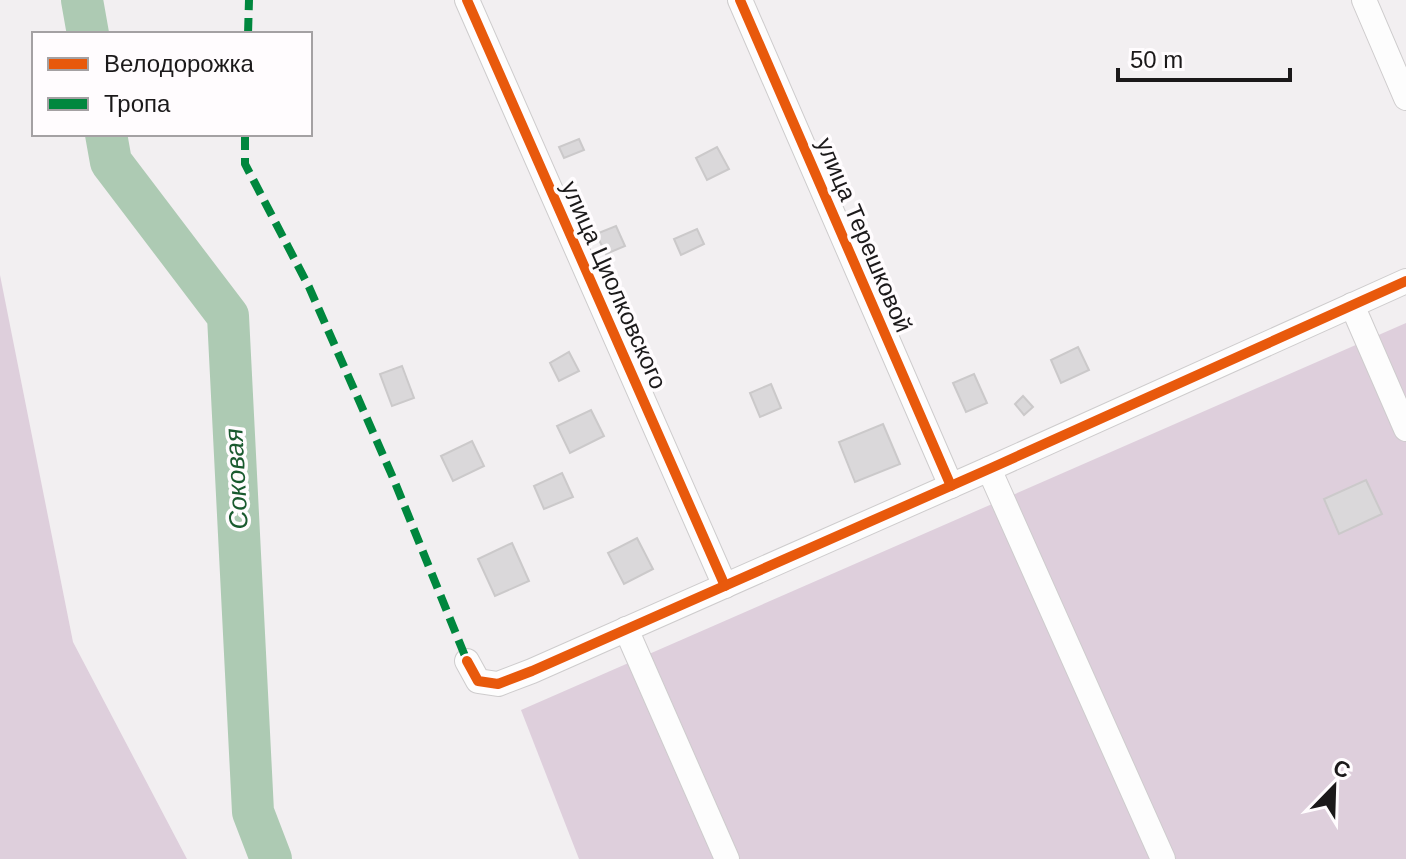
<svg xmlns="http://www.w3.org/2000/svg" width="1406" height="859" viewBox="0 0 1406 859" font-family="Helvetica,sans-serif">
<rect width="100%" height="100%" fill="#f2eff1"/>
<g fill="#decfdc">
<path d="M 0,275 L 73,642 L 187,859 L 0,859 Z"/>
<path d="M 1406,323 L 1406,859 L 579,859 L 521,710 Z"/>
</g>
<g fill="none" stroke-linecap="round" stroke-linejoin="round">
<g stroke="#adcab3" stroke-width="42">
<path d="M 82,0 L 88,34"/>
<path d="M 106,134 L 111,162 L 228,316 L 253,812 L 271,859"/>
</g>
</g>
<g fill="#dad8da" stroke="#cbc9ca" stroke-width="2">
<path d="M 579,139 L 584,150 L 564,158 L 559,147 Z"/>
<path d="M 717,147 L 729,169 L 707,180 L 696,158 Z"/>
<path d="M 616,226 L 625,246 L 606,254 L 596,234 Z"/>
<path d="M 697,229 L 704,244 L 681,255 L 674,239 Z"/>
<path d="M 1078,347 L 1089,370 L 1061,383 L 1051,360 Z"/>
<path d="M 569,352 L 579,371 L 559,381 L 550,363 Z"/>
<path d="M 402,366 L 414,398 L 392,406 L 380,374 Z"/>
<path d="M 974,374 L 987,403 L 966,412 L 953,383 Z"/>
<path d="M 771,384 L 781,408 L 760,417 L 750,393 Z"/>
<path d="M 1023,396 L 1033,407 L 1024,415 L 1015,404 Z"/>
<path d="M 591,410 L 604,436 L 570,453 L 557,426 Z"/>
<path d="M 883,424 L 900,464 L 855,482 L 839,442 Z"/>
<path d="M 472,441 L 484,466 L 453,481 L 441,456 Z"/>
<path d="M 562,473 L 573,497 L 544,509 L 534,486 Z"/>
<path d="M 1366,480 L 1382,514 L 1339,534 L 1324,499 Z"/>
<path d="M 637,538 L 653,569 L 624,584 L 608,553 Z"/>
<path d="M 512,543 L 529,581 L 495,596 L 478,559 Z"/>
</g>
<g fill="none" stroke-linecap="round" stroke-linejoin="round">
<g stroke="#cecccd" stroke-width="26">
<g id="minor">
<path d="M 467,0 L 725,586"/>
<path d="M 740,0 L 951,486"/>
<path d="M 1364,0 L 1406,98"/>
<path d="M 1352,305 L 1406,429"/>
<path d="M 989,469 L 1163,859"/>
<path d="M 626,629 L 727,859"/>
<path d="M 467,661 L 478,681 L 498,684 L 532,671 L 989,469 L 1406,281"/>
</g>
</g>
<use href="#minor" stroke="#fdfdfd" stroke-width="24"/>
<g stroke="#00873e" stroke-width="8" stroke-dasharray="16 8" stroke-linecap="butt">
<path d="M 248,34 L 249,0"/>
<path d="M 245,134 L 245,164 L 309,287 L 394,480 L 467,661"/>
</g>
<g stroke="#fffcfe" stroke-width="15">
<g id="cycleway">
<path d="M 467,0 L 725,586"/>
<path d="M 740,0 L 951,486"/>
<path d="M 467,661 L 478,681 L 498,684 L 532,671 L 989,469 L 1406,281"/>
</g>
</g>
<use href="#cycleway" stroke="#e8590c" stroke-width="10"/>
</g>
<g text-anchor="middle" stroke-width="7" stroke-linejoin="round" paint-order="stroke">
<g font-size="24" fill="#1b191a" stroke="#fffcfe">
<text transform="translate(864 235) rotate(67)" y="8">улица Терешковой</text>
<text transform="translate(614 285) rotate(66)" y="8">улица Циолковского</text>
</g>
<g font-size="26" font-style="italic" fill="#1a5a2f" stroke="#fffcfe">
<text transform="translate(236 479) rotate(-93)" y="9">Соковая</text>
</g>
</g>
<rect x="32" y="32" width="280" height="104" fill="#fffcfe" stroke="#a4a1a3" stroke-width="2"/>
<rect x="48" y="58" width="40" height="12" fill="#e8590c" stroke="#a4a1a3" stroke-width="2"/>
<text x="104" y="72" font-size="24" fill="#1b191a">Велодорожка</text>
<rect x="48" y="98" width="40" height="12" fill="#00873e" stroke="#a4a1a3" stroke-width="2"/>
<text x="104" y="112" font-size="24" fill="#1b191a">Тропа</text>
<g transform="translate(1334 787) rotate(23)" stroke="#fffcfe" stroke-width="6" paint-order="stroke">
<path d="M0-6L14 30L0 20L-14 30Z" fill="#1b191a"/>
<text y="-12" font-size="22" font-weight="bold" text-anchor="middle" fill="#1b191a">С</text>
</g>
<path d="M1118 68v12h172v-12" fill="none" stroke="#1b191a" stroke-width="4"/>
<text x="1130" y="68" font-size="24" fill="#1b191a" stroke="#fffcfe" stroke-width="6" paint-order="stroke">50 m</text>
</svg>
